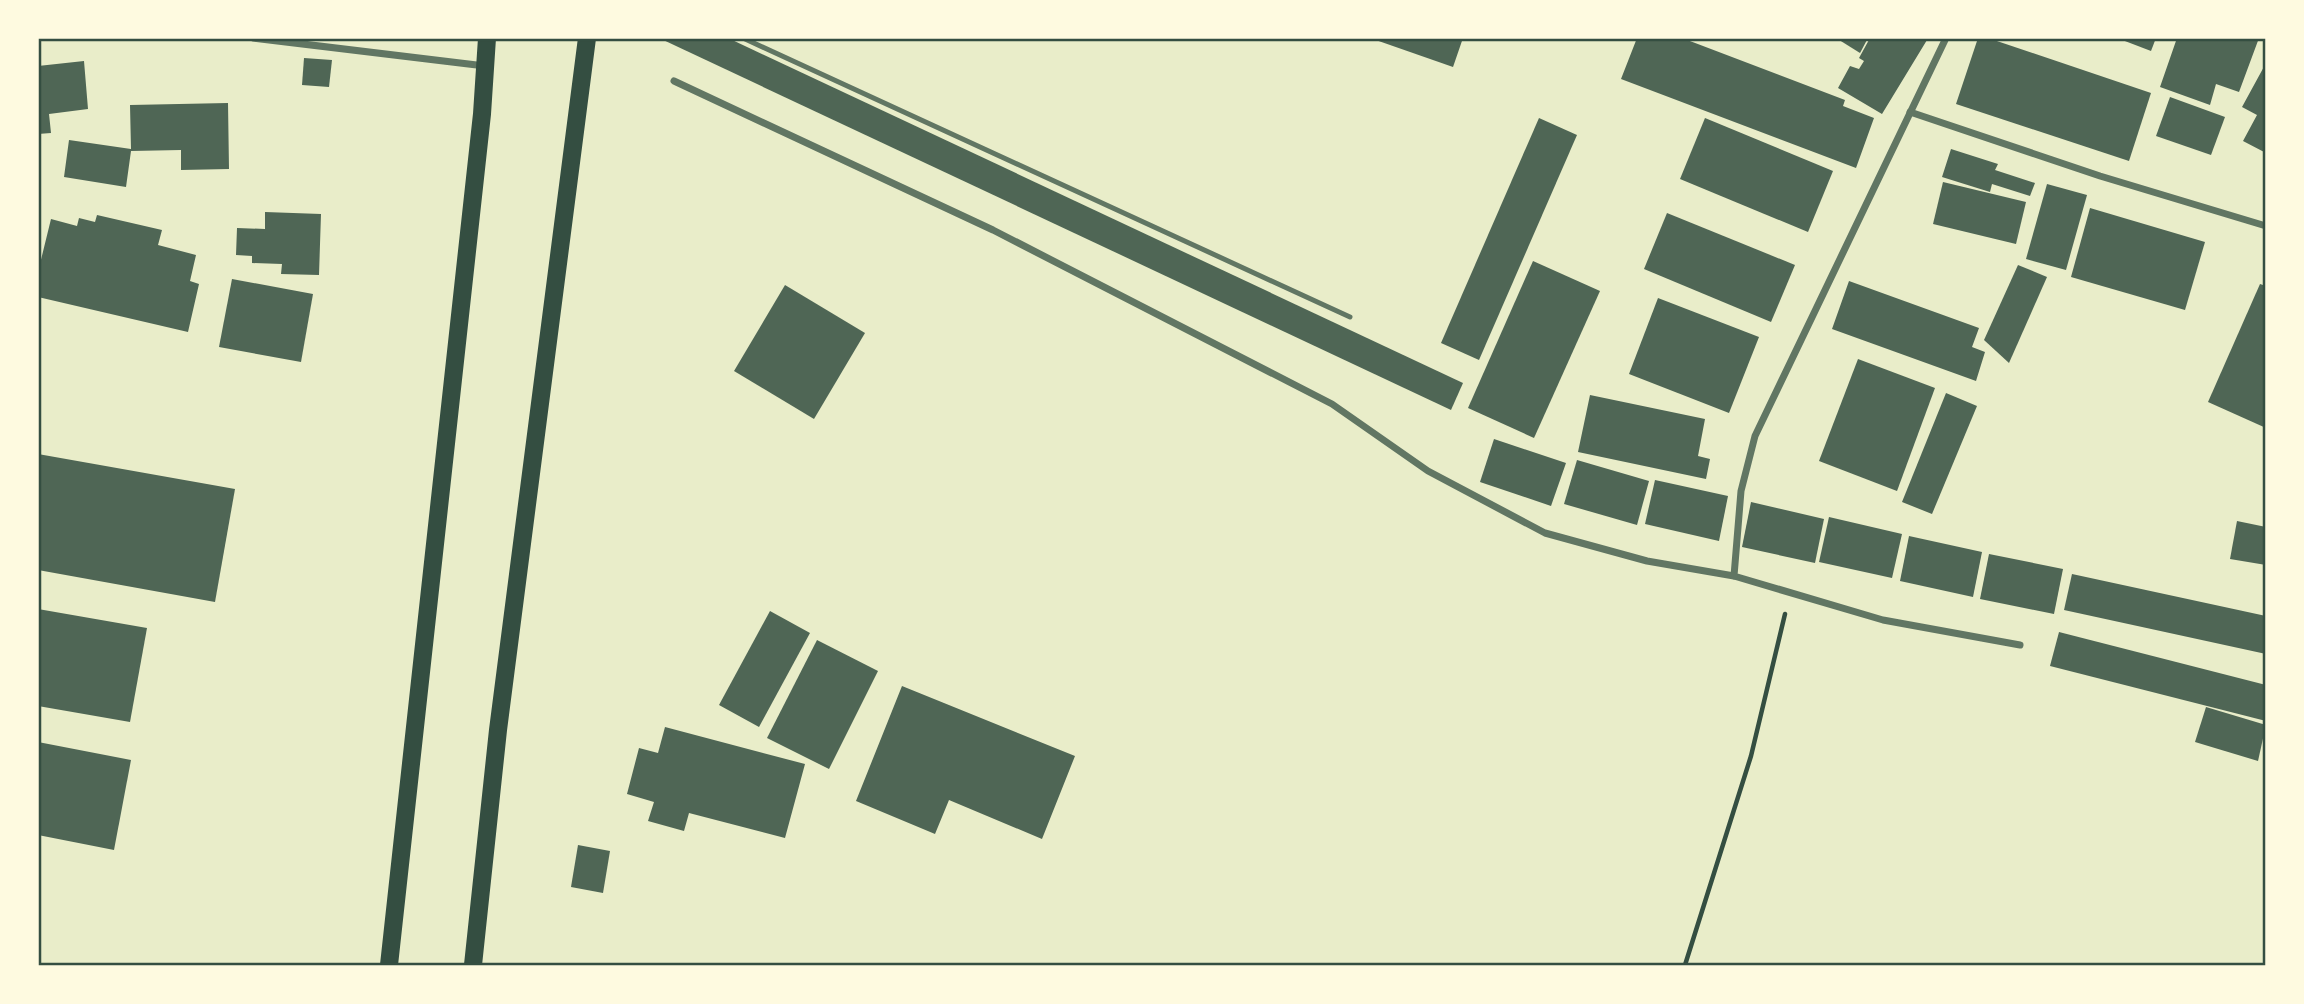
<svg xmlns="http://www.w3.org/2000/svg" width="2304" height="1004" viewBox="0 0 2304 1004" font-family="'Archivo Narrow',sans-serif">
<rect width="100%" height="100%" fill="#e9edc9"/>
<g fill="#4f6655">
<path d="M 659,38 L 728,38 L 1463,383 L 1451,410 Z"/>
<path d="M 1370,38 L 1463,38 L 1453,67 Z"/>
<path d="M 1637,38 L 1682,38 L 1845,100 L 1843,106 L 1874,118 L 1856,168 L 1621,79 Z"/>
<path d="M 1836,38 L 1868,38 L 1860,53 Z"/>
<path d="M 1870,38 L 1927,40 L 1882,114 L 1838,88 L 1850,66 L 1859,69 L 1864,61 L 1859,58 Z"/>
<path d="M 1978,38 L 1988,38 L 2151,93 L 2129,161 L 1956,104 Z"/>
<path d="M 2117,38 L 2156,38 L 2151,51 Z"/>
<path d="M 2177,38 L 2259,38 L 2239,92 L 2216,84 L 2210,105 L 2160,87 Z"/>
<path d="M 304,58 L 332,60 L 329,87 L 302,85 Z"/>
<path d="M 84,61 L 88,109 L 49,114 L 51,133 L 38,134 L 38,66 Z"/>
<path d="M 2266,63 L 2266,153 L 2243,141 L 2257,115 L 2242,107 Z"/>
<path d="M 2170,97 L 2225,117 L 2211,155 L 2156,136 Z"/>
<path d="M 228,103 L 229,169 L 181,170 L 181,150 L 131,151 L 126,187 L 64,177 L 69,140 L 131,149 L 130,105 Z"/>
<path d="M 1539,118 L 1577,135 L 1479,360 L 1441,343 Z"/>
<path d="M 1705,118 L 1833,171 L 1808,232 L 1680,179 Z"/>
<path d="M 1951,149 L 1998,164 L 1995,170 L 2035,183 L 2030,196 L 1992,184 L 1990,192 L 1942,177 Z"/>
<path d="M 1943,182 L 2026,202 L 2016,244 L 1933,224 Z"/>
<path d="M 2047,184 L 2087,195 L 2066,270 L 2026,259 Z"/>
<path d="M 2090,208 L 2205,242 L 2185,310 L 2071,277 Z"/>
<path d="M 265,212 L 321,214 L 319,275 L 281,274 L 282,264 L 252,263 L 252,256 L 236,255 L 237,228 L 265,229 Z"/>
<path d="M 1667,213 L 1795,265 L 1771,322 L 1644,269 Z"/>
<path d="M 97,215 L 162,230 L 158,245 L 196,255 L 190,281 L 199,284 L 188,332 L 38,297 L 38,272 L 51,219 L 77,226 L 79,218 L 95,222 Z"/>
<path d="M 1533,261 L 1600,291 L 1534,438 L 1468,408 Z"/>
<path d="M 2018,265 L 2047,277 L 2009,363 L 1984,340 Z"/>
<path d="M 232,279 L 313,294 L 301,362 L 219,347 Z"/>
<path d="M 1849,281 L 1979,328 L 1972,347 L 1985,352 L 1976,381 L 1832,329 Z"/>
<path d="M 2260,284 L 2266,286 L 2266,428 L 2208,402 Z"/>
<path d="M 785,285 L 865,333 L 814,419 L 734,371 Z"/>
<path d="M 1658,298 L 1759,337 L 1729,413 L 1629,374 Z"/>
<path d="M 1858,359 L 1935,388 L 1897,491 L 1819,461 Z"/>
<path d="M 1946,393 L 1977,406 L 1932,514 L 1902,502 Z"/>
<path d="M 1590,395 L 1705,419 L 1698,456 L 1710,459 L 1706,479 L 1578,452 Z"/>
<path d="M 1494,439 L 1566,463 L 1551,506 L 1480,482 Z"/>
<path d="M 38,454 L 235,489 L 215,602 L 38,570 Z"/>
<path d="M 1577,460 L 1649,481 L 1637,525 L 1564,504 Z"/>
<path d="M 1655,480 L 1728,496 L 1719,541 L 1645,524 Z"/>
<path d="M 1751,502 L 1824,519 L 1815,563 L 1742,547 Z"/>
<path d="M 1829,517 L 1902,534 L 1892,578 L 1819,562 Z"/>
<path d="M 2237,521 L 2266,527 L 2266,565 L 2230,559 Z"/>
<path d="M 1909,536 L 1982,552 L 1973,597 L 1900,581 Z"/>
<path d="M 1989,554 L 2063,569 L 2054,614 L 1980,599 Z"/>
<path d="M 2072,574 L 2266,616 L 2266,654 L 2064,610 Z"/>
<path d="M 38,609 L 147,628 L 130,722 L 38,706 Z"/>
<path d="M 770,611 L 810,633 L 759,727 L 719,705 Z"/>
<path d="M 2059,632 L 2266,685 L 2266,721 L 2050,666 Z"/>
<path d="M 817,640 L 878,671 L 829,769 L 767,738 Z"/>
<path d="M 902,686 L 1075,756 L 1042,839 L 949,800 L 935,834 L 856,801 Z"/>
<path d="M 2206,707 L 2266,725 L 2258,761 L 2195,742 Z"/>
<path d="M 665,727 L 805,764 L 785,838 L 689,813 L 684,831 L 648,821 L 654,802 L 627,794 L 639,748 L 658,753 Z"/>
<path d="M 38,742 L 131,760 L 114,850 L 38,835 Z"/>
<path d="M 578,845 L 610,851 L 603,893 L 571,887 Z"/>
</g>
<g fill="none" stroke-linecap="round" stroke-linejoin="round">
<path stroke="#344e41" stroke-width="4.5" d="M 1685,965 L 1751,756 L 1785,614"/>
<path stroke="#617663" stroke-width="5" d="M 743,38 L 1350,317"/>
<g stroke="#617663" stroke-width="7">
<path d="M 253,38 L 485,66"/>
<path d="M 1946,38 L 1755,436 L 1741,491 L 1734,576 L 1883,620 L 2020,645"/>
<path d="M 674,81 L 993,230 L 1332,404 L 1428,471 L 1545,533 L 1647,561 L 1734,576"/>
<path d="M 1910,112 L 2100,176 L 2266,226"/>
</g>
<g stroke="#344e41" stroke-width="18">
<path d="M 389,965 L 482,114 L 487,38"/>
<path d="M 473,965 L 498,730 L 587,38"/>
</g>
</g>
<rect width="2304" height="1004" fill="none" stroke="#fefae0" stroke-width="80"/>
<rect x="40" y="40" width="2224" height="924" fill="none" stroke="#344e41" stroke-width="2.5"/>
</svg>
